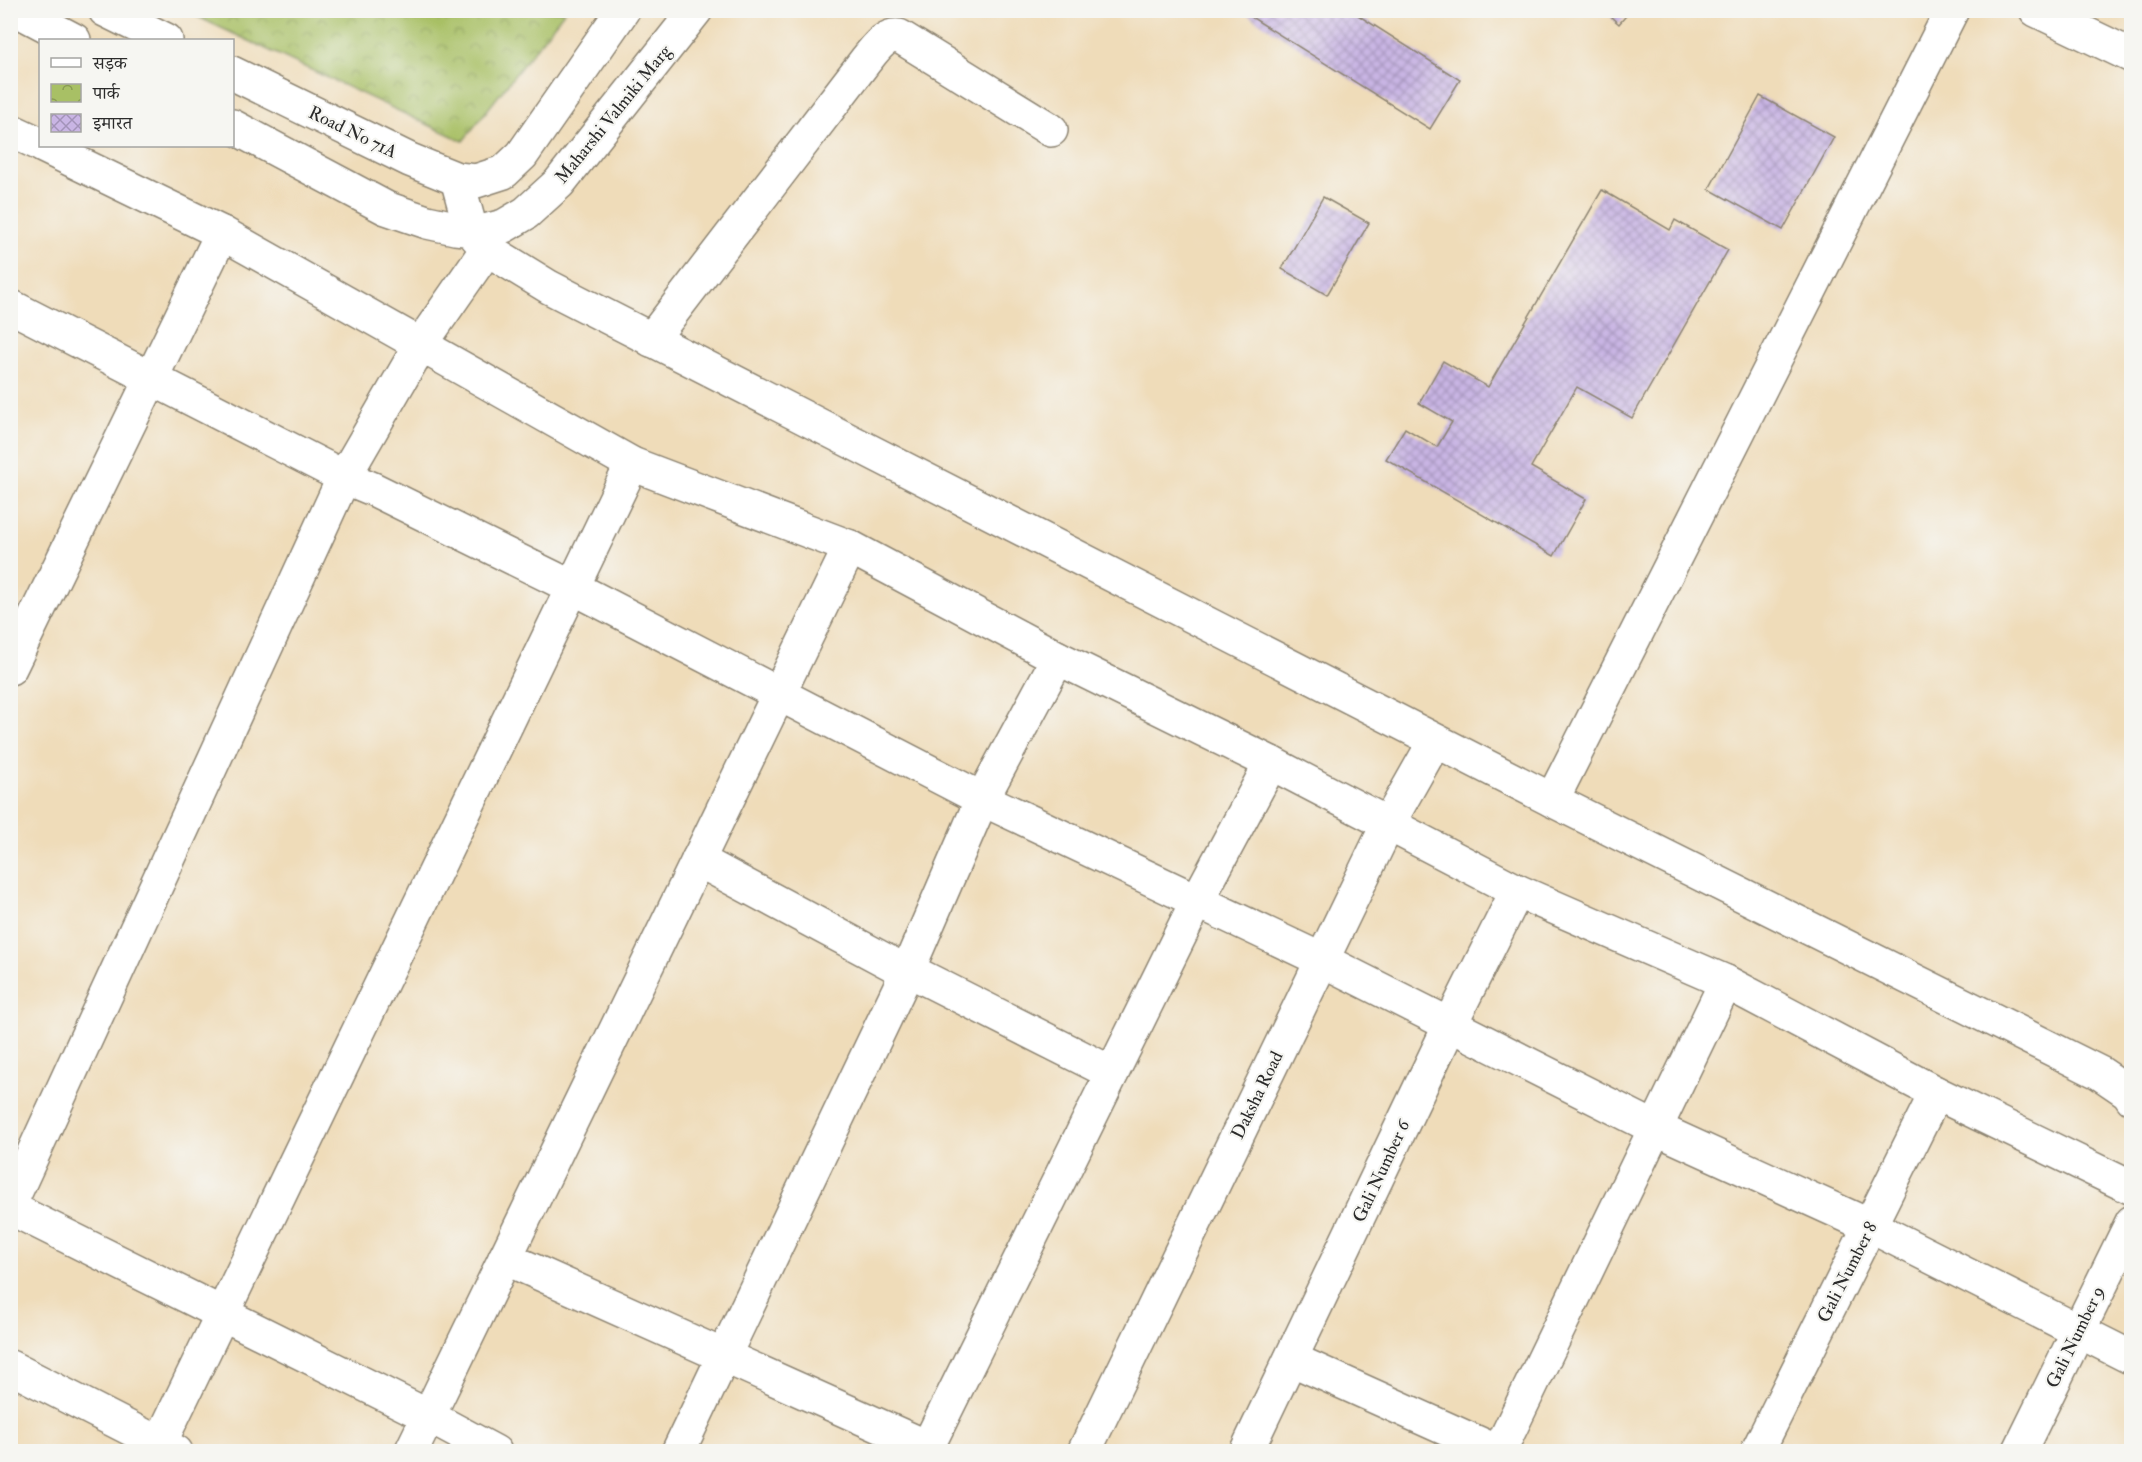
<svg xmlns="http://www.w3.org/2000/svg" width="2142" height="1462" viewBox="0 0 2142 1462" font-family="'IM FELL Double Pica','Noto Serif Devanagari',serif">
<defs>
<pattern id="park-crowns" width="20" height="18" patternUnits="userSpaceOnUse" patternTransform="scale(1.5)"><rect width="20" height="18" fill="#a8c065"/><path d="M2 6a3 3 0 1 1 6 0M12 15a3 3 0 1 1 6 0" fill="none" stroke="#899c53"/></pattern>
<pattern id="building-cross-hatch" width="8" height="8" patternUnits="userSpaceOnUse" patternTransform="scale(1.5)"><rect width="8" height="8" fill="#c9b5e4"/><path d="M0 0l8 8M0 8l8-8" fill="none" stroke="#a393b9"/></pattern>
</defs>
<rect width="100%" height="100%" fill="#f6f6f2"/>
<filter id="ink" filterUnits="userSpaceOnUse"><feTurbulence type="fractalNoise" baseFrequency=".0167" numOctaves="2"/><feDisplacementMap in="SourceGraphic" scale="12" xChannelSelector="R" yChannelSelector="G"/><feConvolveMatrix kernelMatrix="1 2 1 2 8 2 1 2 1" color-interpolation-filters="sRGB"/></filter>
<filter id="wash" filterUnits="userSpaceOnUse"><feTurbulence type="fractalNoise" baseFrequency=".008" numOctaves="4" result="noise"/><feDisplacementMap in="SourceGraphic" scale="24" xChannelSelector="R" yChannelSelector="G"/><feGaussianBlur stdDeviation="1.35" result="paint"/><feColorMatrix in="noise" values="0 0 0 0 0 0 0 0 0 0 0 0 0 0 0 0 0 1.4 0 .05"/><feComposite in="paint" operator="in"/></filter>
<g filter="url(#wash)">
<rect width="100%" height="100%" fill="#efdcb9"/>
<path fill="url(#park-crowns)" stroke="#6a7648" stroke-width="1.5" d="M 185,11 L 565,11 L 463,141 Z"/>
<g id="blocks">
<g fill="url(#building-cross-hatch)">
<path d="M 1240,10 L 1350,10 L 1460,80 L 1430,129 Z"/>
<path d="M 1603,10 L 1631,10 L 1619,24 Z"/>
<path d="M 1760,96 L 1834,137 L 1783,230 L 1709,189 Z"/>
<path d="M 1602,190 L 1670,230 L 1675,220 L 1728,250 L 1632,418 L 1577,387 L 1531,467 L 1586,499 L 1554,556 L 1386,459 L 1405,428 L 1437,447 L 1452,422 L 1419,403 L 1443,361 L 1488,387 Z"/>
<path d="M 1323,197 L 1369,223 L 1327,295 L 1282,269 Z"/>
</g>
</g>
</g>
<g filter="url(#ink)">
<use href="#blocks" fill-opacity="0" stroke="#8d8472" stroke-width="1.5"/>
<g fill="none" stroke-linecap="round" stroke-linejoin="round">
<g stroke="#8d8472" stroke-width="36">
<g id="minor">
<path d="M 2036,10 L 2132,56"/>
<path d="M 10,130 L 40,144"/>
<path d="M 43,146 L 222,233 L 632,464 L 850,547 L 1058,658 L 1271,763 L 1517,891 L 1726,982 L 1936,1093 L 2132,1188"/>
<path d="M 457,179 L 471,230 L 487,249 L 549,287 L 1552,800 L 2100,1073 L 2128,1092 L 2132,1098"/>
<path d="M 10,306 L 344,477 L 373,489 L 572,587 L 982,799 L 1322,960 L 1657,1129 L 1870,1226 L 2132,1358"/>
<path d="M 651,340 L 866,60 C 875,49 885,34 899,36 L 1051,130"/>
<path d="M 10,668 L 222,233"/>
<path d="M 1552,800 L 1952,10"/>
<path d="M 698,860 L 907,972 L 910,971 L 1112,1073"/>
<path d="M 10,1204 L 344,477 L 421,344 L 487,249"/>
<path d="M 10,1208 L 428,1416 L 495,1452"/>
<path d="M 505,1258 L 927,1447"/>
<path d="M 1291,1359 L 1498,1452"/>
<path d="M 10,1367 L 176,1452"/>
<path d="M 160,1443 L 632,464"/>
<path d="M 411,1452 L 850,547"/>
<path d="M 678,1452 L 907,972 L 982,799 L 1058,658"/>
<path d="M 925,1452 L 1197,901 L 1271,763"/>
<path d="M 1084,1452 L 1388,824 L 1435,741"/>
<path d="M 1246,1452 L 1450,1025 L 1517,891"/>
<path d="M 1499,1452 L 1726,982"/>
<path d="M 1757,1452 L 1936,1093"/>
<path d="M 2019,1452 L 2132,1222"/>
</g>
</g>
<g stroke="#8d8472" stroke-width="36">
<g id="tertiary">
<path d="M 17,10 L 74,40"/>
<path d="M 105,10 L 166,40"/>
<path d="M 232,73 L 410,160 L 457,179 L 476,181 L 504,172 L 522,155 L 623,10"/>
<path d="M 232,126 L 386,208 L 427,222 L 455,228 L 485,231 L 504,226 L 526,213 L 559,183 L 696,10"/>
</g>
</g>
<use href="#minor" stroke="#fff" stroke-width="33"/>
<use href="#tertiary" stroke="#fff" stroke-width="33"/>
</g>
</g>
<g text-anchor="middle" stroke-width="4.5" stroke-linejoin="round" paint-order="stroke">
<g font-size="18" fill="#2b2b2b" stroke="#f6f6f2">
<text transform="translate(613 114) rotate(-51)" y="6">Maharshi Valmiki Marg</text>
<text transform="translate(353 132) rotate(26)" y="6">Road No 71A</text>
<text transform="translate(1257 1095) rotate(-64)" y="6">Daksha Road</text>
<text transform="translate(1381 1171) rotate(-65)" y="6">Gali Number 6</text>
<text transform="translate(1847 1272) rotate(-63)" y="6">Gali Number 8</text>
<text transform="translate(2075 1337) rotate(-64)" y="6">Gali Number 9</text>
</g>
</g>
<rect width="2142" height="1462" fill="none" stroke="#f6f6f2" stroke-width="36"/>
<rect x="39" y="39" width="195" height="108" fill="#f6f6f2" stroke="#a5a5a2" stroke-width="1.5"/>
<rect x="51" y="58" width="30" height="9" fill="#ffffff" stroke="#a5a5a2" stroke-width="1.5"/>
<text x="93" y="69" font-size="18" fill="#2b2b2b">सड़क</text>
<rect x="51" y="84" width="30" height="18" fill="url(#park-crowns)" stroke="#a5a5a2" stroke-width="1.5"/>
<text x="93" y="99" font-size="18" fill="#2b2b2b">पार्क</text>
<rect x="51" y="114" width="30" height="18" fill="url(#building-cross-hatch)" stroke="#a5a5a2" stroke-width="1.5"/>
<text x="93" y="129" font-size="18" fill="#2b2b2b">इमारत</text>
</svg>
